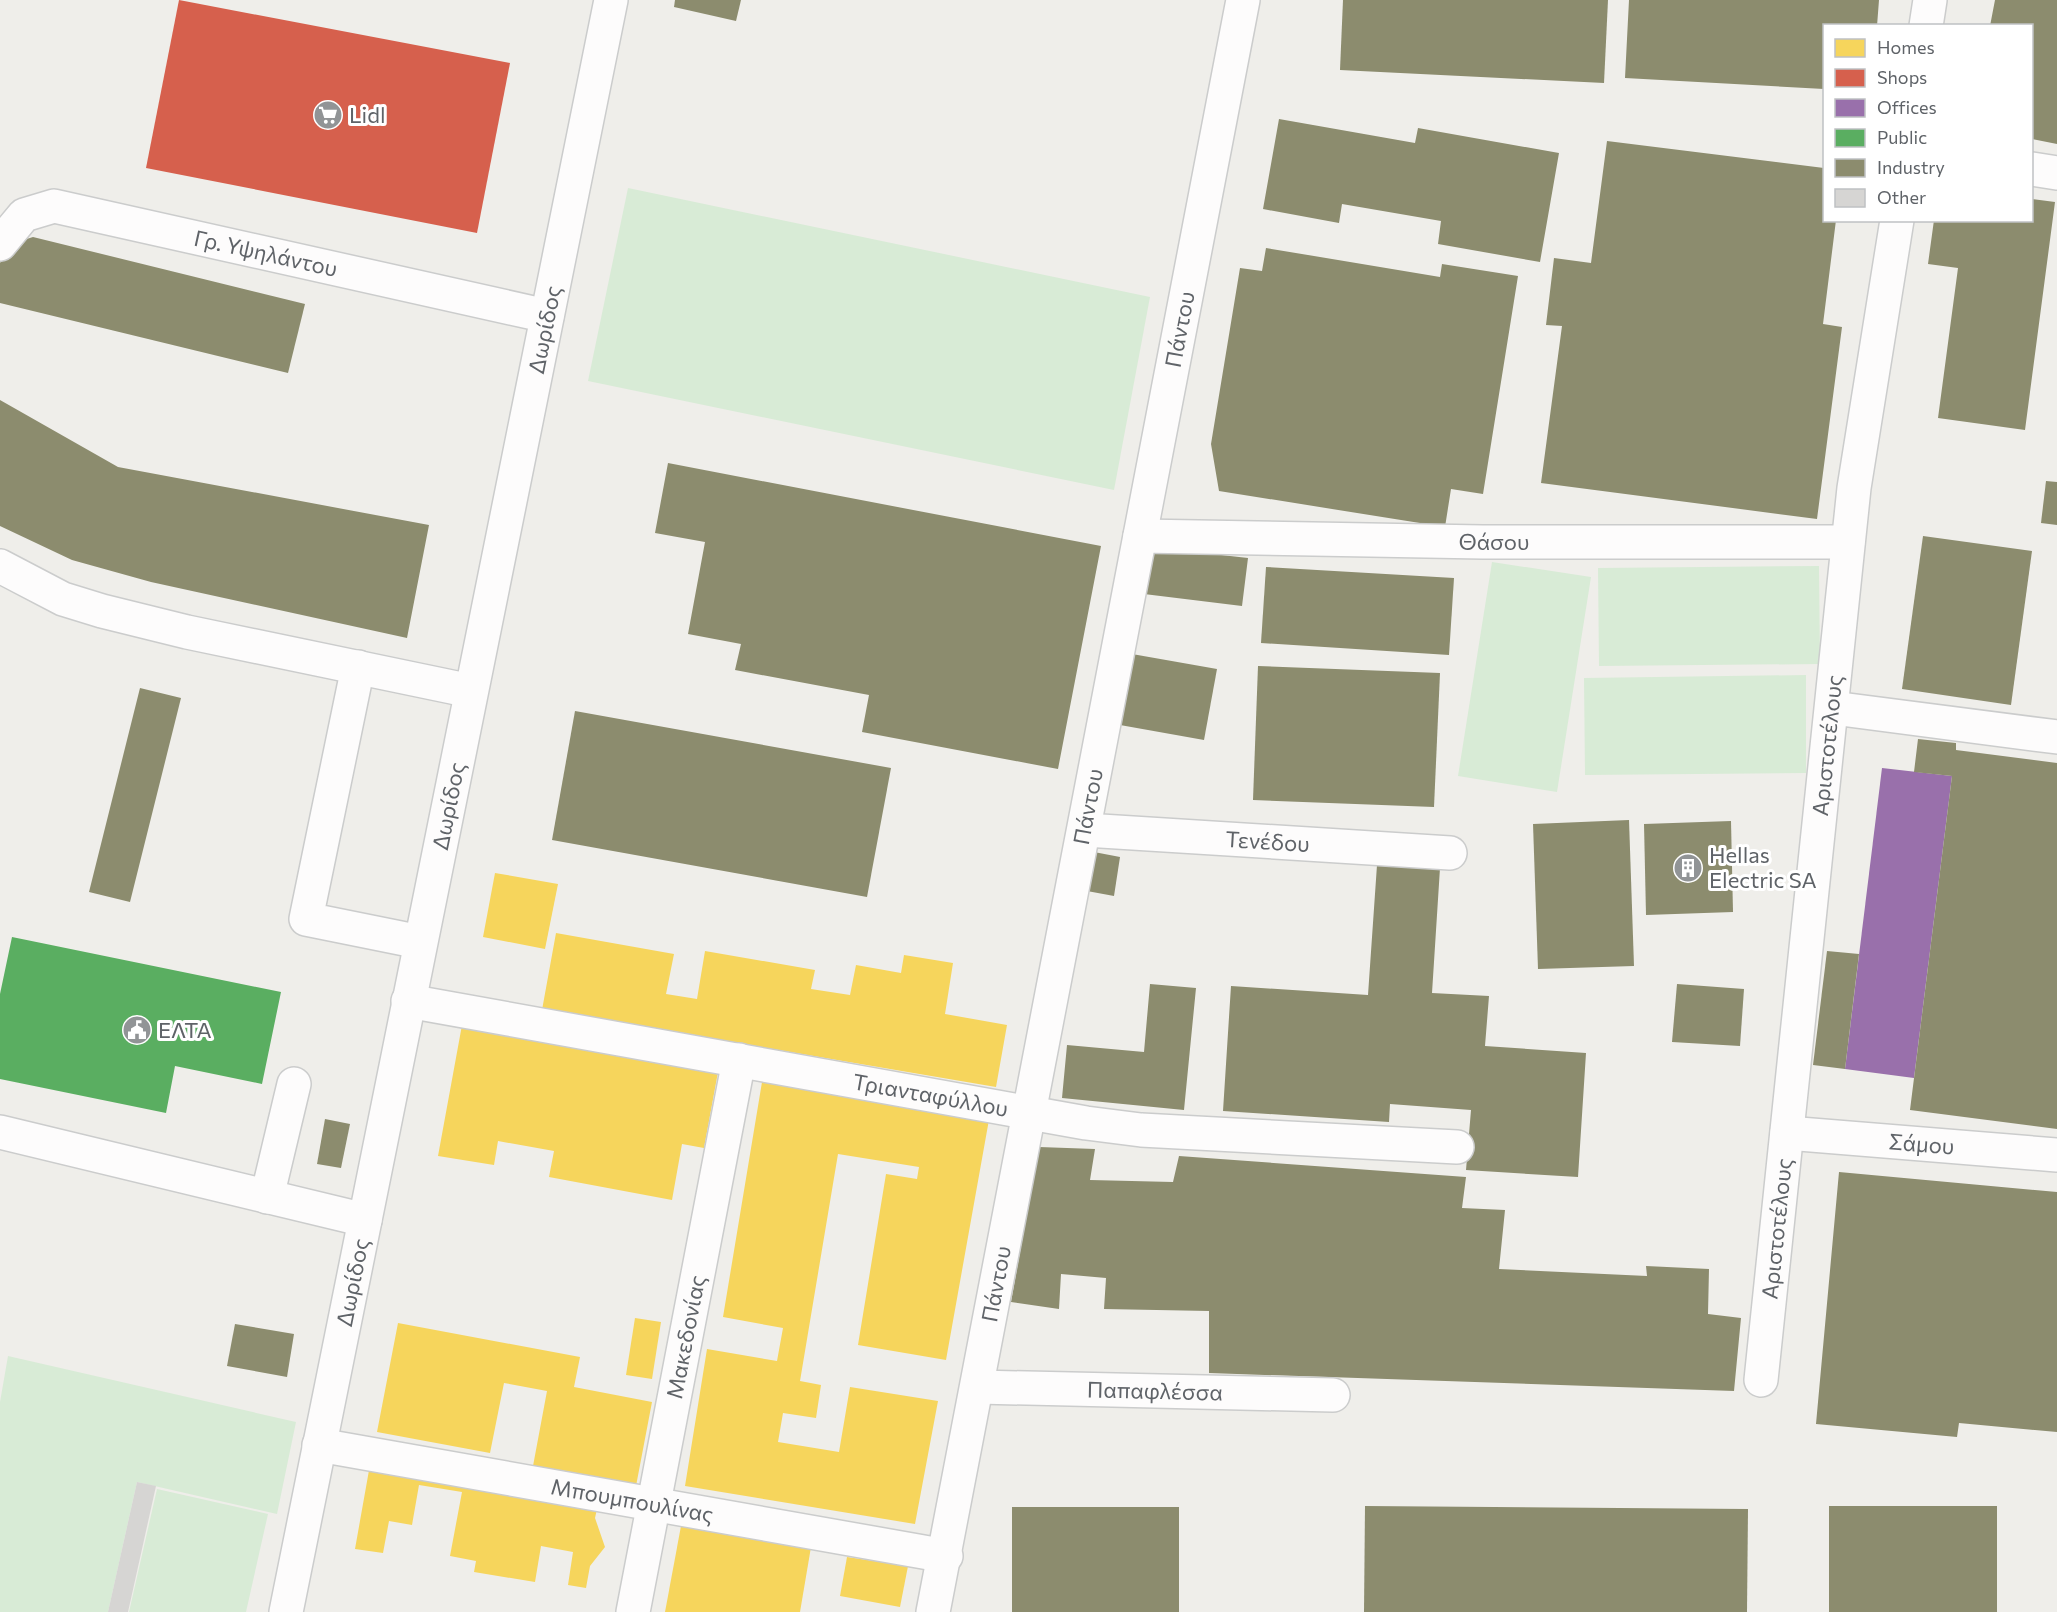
<svg xmlns="http://www.w3.org/2000/svg" width="2057" height="1612" viewBox="0 0 2057 1612" font-family="Commissioner,sans-serif">
<rect width="100%" height="100%" fill="#efeeea"/>
<g fill="#d8ebd6">
<path d="M 628,188 L 1150,297 L 1114,490 L 588,381 Z"/>
<path d="M 1492,562 L 1591,577 L 1557,792 L 1458,776 Z"/>
<path d="M 1819,566 L 1820,664 L 1599,666 L 1598,568 Z"/>
<path d="M 1806,675 L 1806,773 L 1585,775 L 1584,678 Z"/>
<path d="M 8,1356 L 296,1422 L 277,1514 L 137,1482 L 108,1612 L 0,1612 L 0,1402 Z"/>
<path d="M 157,1489 L 268,1514 L 246,1612 L 129,1612 Z"/>
</g>
<g fill="#f6d55c">
<path d="M 495,873 L 558,884 L 545,949 L 483,937 Z"/>
<path d="M 556,933 L 674,954 L 666,994 L 697,999 L 705,951 L 815,970 L 811,989 L 850,995 L 856,965 L 901,973 L 904,955 L 953,963 L 945,1014 L 1007,1025 L 996,1087 L 542,1010 Z"/>
<path d="M 462,1025 L 718,1072 L 704,1148 L 682,1144 L 672,1200 L 549,1177 L 554,1151 L 498,1141 L 494,1165 L 438,1156 Z"/>
<path d="M 763,1076 L 990,1114 L 946,1360 L 858,1345 L 886,1174 L 917,1179 L 919,1167 L 838,1154 L 800,1381 L 821,1385 L 816,1418 L 783,1413 L 778,1442 L 839,1452 L 850,1387 L 938,1401 L 915,1524 L 685,1486 L 707,1349 L 777,1361 L 783,1328 L 723,1317 Z"/>
<path d="M 635,1318 L 661,1322 L 652,1379 L 626,1375 Z"/>
<path d="M 398,1323 L 580,1357 L 574,1387 L 652,1402 L 636,1486 L 533,1466 L 547,1391 L 504,1383 L 490,1453 L 377,1432 Z"/>
<path d="M 371,1459 L 599,1500 L 595,1518 L 605,1547 L 590,1566 L 586,1588 L 568,1585 L 573,1552 L 541,1546 L 535,1582 L 474,1572 L 476,1561 L 450,1556 L 462,1492 L 419,1485 L 412,1525 L 389,1521 L 383,1553 L 355,1549 Z"/>
<path d="M 681,1526 L 811,1547 L 800,1612 L 665,1612 Z"/>
<path d="M 847,1557 L 908,1566 L 900,1607 L 840,1596 Z"/>
</g>
<path fill="#d6604d" d="M 179,0 L 510,63 L 477,233 L 146,168 Z"/>
<path fill="#9970ab" d="M 1882,768 L 1952,776 L 1914,1078 L 1845,1069 Z"/>
<path fill="#5aae61" d="M 12,937 L 281,992 L 262,1084 L 175,1066 L 166,1113 L 0,1079 L 0,994 Z"/>
<g fill="#8c8c6e">
<path d="M 675,0 L 741,0 L 736,21 L 674,7 Z"/>
<path d="M 1343,0 L 1608,0 L 1604,83 L 1340,70 Z"/>
<path d="M 1629,0 L 1879,0 L 1877,26 L 1824,26 L 1824,89 L 1625,78 Z"/>
<path d="M 1995,0 L 2057,0 L 2057,144 L 2032,139 L 2032,26 L 1990,26 Z"/>
<path d="M 1279,119 L 1415,143 L 1418,128 L 1559,153 L 1540,262 L 1438,244 L 1441,221 L 1342,204 L 1339,223 L 1263,209 Z"/>
<path d="M 1607,141 L 1824,168 L 1824,220 L 1836,220 L 1823,324 L 1842,327 L 1817,519 L 1541,483 L 1562,326 L 1546,325 L 1554,258 L 1591,263 Z"/>
<path d="M 2032,199 L 2055,202 L 2025,430 L 1938,418 L 1958,268 L 1928,264 L 1934,220 L 2032,220 Z"/>
<path d="M 33,237 L 305,304 L 288,373 L 0,303 L 0,263 L 14,243 Z"/>
<path d="M 1266,248 L 1440,277 L 1442,264 L 1518,276 L 1483,494 L 1451,489 L 1445,527 L 1219,491 L 1211,444 L 1240,268 L 1262,271 Z"/>
<path d="M 0,400 L 118,467 L 429,525 L 407,638 L 151,582 L 72,560 L 0,526 Z"/>
<path d="M 668,463 L 1101,546 L 1058,769 L 862,732 L 869,695 L 735,670 L 741,644 L 688,634 L 705,542 L 655,533 Z"/>
<path d="M 2046,481 L 2057,482 L 2057,525 L 2041,523 Z"/>
<path d="M 1923,536 L 2032,551 L 2011,705 L 1902,689 Z"/>
<path d="M 1150,547 L 1248,558 L 1242,606 L 1144,594 Z"/>
<path d="M 1266,567 L 1454,578 L 1449,655 L 1261,643 Z"/>
<path d="M 1132,654 L 1217,669 L 1204,740 L 1120,725 Z"/>
<path d="M 1258,666 L 1440,673 L 1434,807 L 1253,800 Z"/>
<path d="M 140,688 L 181,698 L 130,902 L 89,892 Z"/>
<path d="M 575,711 L 891,768 L 867,897 L 552,840 Z"/>
<path d="M 1918,739 L 1956,743 L 1956,750 L 2057,763 L 2057,1129 L 1910,1110 L 1952,776 L 1914,772 Z"/>
<path d="M 1629,820 L 1634,966 L 1538,969 L 1533,824 Z"/>
<path d="M 1731,821 L 1733,912 L 1646,915 L 1644,824 Z"/>
<path d="M 1094,852 L 1120,857 L 1114,896 L 1087,891 Z"/>
<path d="M 1377,865 L 1440,868 L 1432,993 L 1489,996 L 1485,1046 L 1586,1053 L 1578,1177 L 1466,1170 L 1471,1110 L 1390,1104 L 1389,1122 L 1223,1111 L 1231,986 L 1368,995 Z"/>
<path d="M 1827,951 L 1859,954 L 1845,1069 L 1813,1065 Z"/>
<path d="M 1150,984 L 1196,988 L 1184,1110 L 1062,1098 L 1067,1045 L 1144,1052 Z"/>
<path d="M 1677,984 L 1744,989 L 1740,1046 L 1672,1042 Z"/>
<path d="M 325,1119 L 350,1124 L 341,1168 L 317,1164 Z"/>
<path d="M 1039,1147 L 1095,1149 L 1090,1180 L 1173,1182 L 1179,1156 L 1466,1177 L 1462,1208 L 1505,1210 L 1499,1269 L 1647,1276 L 1646,1266 L 1709,1269 L 1708,1314 L 1741,1318 L 1734,1391 L 1209,1373 L 1209,1311 L 1104,1309 L 1106,1278 L 1061,1274 L 1059,1309 L 1011,1302 Z"/>
<path d="M 1839,1172 L 2057,1192 L 2057,1432 L 1959,1423 L 1957,1437 L 1816,1424 Z"/>
<path d="M 235,1324 L 294,1334 L 287,1377 L 227,1366 Z"/>
<path d="M 1365,1506 L 1748,1509 L 1747,1612 L 1364,1612 Z"/>
<rect x="1829" y="1506" width="168" height="106"/>
<rect x="1012" y="1507" width="167" height="105"/>
</g>
<path fill="#d6d5d3" d="M 137,1482 L 156,1486 L 128,1612 L 108,1612 Z"/>
<g fill="none" stroke-linecap="round" stroke-linejoin="round">
<g stroke="#cbcccc" stroke-width="36">
<g id="minor">
<path d="M 1926,26 L 1930,0"/>
<path d="M 2032,169 L 2057,173"/>
<path id="s1" d="M 0,244 L 24,215 L 54,206 L 547,316"/>
<path id="s2" d="M 1140,536 L 1483,542 L 1848,542"/>
<path d="M 0,566 L 63,599 L 102,611 L 187,632 L 471,691"/>
<path d="M 358,667 L 306,919 L 420,942"/>
<path d="M 1833,708 L 2057,737"/>
<path id="s3" d="M 1085,830 L 1450,853"/>
<path id="s4" d="M 408,1001 L 1086,1123 L 1141,1130 L 1457,1147"/>
<path d="M 0,1132 L 365,1220"/>
<path id="s5" d="M 1787,1133 L 2057,1155"/>
<path d="M 267,1197 L 294,1084"/>
<path id="s6" d="M 1761,1380 L 1854,488 L 1897,220"/>
<path id="s7" d="M 978,1387 L 1333,1395"/>
<path id="s8" d="M 319,1445 L 946,1556"/>
<path id="s9" d="M 286,1612 L 611,0"/>
<path id="s10" d="M 633,1612 L 739,1060"/>
<path id="s11" d="M 933,1612 L 1243,0"/>
</g>
</g>
<use href="#minor" stroke="#fdfcfc" stroke-width="33"/>
</g>
<defs>
<g id="supermarket-disc" transform="scale(1.5)"><circle r="9.5" fill="#919496" stroke="#fff"/><path d="M-6-5.5h2.5l.6 2H6L4.5 2H-2.5L-4.4-4H-6ZM-1.5 3.2a1.3 1.3 0 1 0 .1 0ZM3 3.2a1.3 1.3 0 1 0 .1 0Z" fill="#fff"/></g>
<g id="building-disc" transform="scale(1.5)"><circle r="9.5" fill="#919496" stroke="#fff"/><path d="M-4-6H4V6H1V3H-1V6H-4ZM-2.5-4.3h1.7v1.8h-1.7ZM.8-4.3h1.7v1.8H.8ZM-2.5-1h1.7V.8h-1.7ZM.8-1h1.7V.8H.8Z" fill="#fff"/></g>
<g id="civic-disc" transform="scale(1.5)"><circle r="9.5" fill="#919496" stroke="#fff"/><path d="M-.6-6.5H3V-4.5H.6V-3L4-1V1h2V6H-6V1h2V-1L-.6-3ZM-1.2 2.5V6h2.4V2.5Z" fill="#fff"/></g>
</defs>
<g fill-rule="evenodd">
<use href="#supermarket-disc" x="328" y="115"/>
<use href="#building-disc" x="1688" y="868"/>
<use href="#civic-disc" x="137" y="1030"/>
</g>
<g text-anchor="middle" stroke-width="6" stroke-linejoin="round" paint-order="stroke">
<g font-size="22" fill="#5f6368" stroke="#fff" text-anchor="start">
<text x="349" y="123">Lidl</text>
<text x="1709" y="863">Hellas<tspan x="1709" dy="25">Electric SA</tspan></text>
<text x="158" y="1038">ΕΛΤΑ</text>
</g>
<g font-size="22" fill="#5f6368" stroke="#fff">
<text dy="8" stroke="none"><textPath href="#s1" startOffset="286">Γρ. Υψηλάντου</textPath></text>
<text dy="8" stroke="none"><textPath href="#s9" startOffset="1308">Δωρίδος</textPath></text>
<text dy="8" stroke="none"><textPath href="#s11" startOffset="1306">Πάντου</textPath></text>
<text dy="8" stroke="none"><textPath href="#s2" startOffset="354">Θάσου</textPath></text>
<text dy="8" stroke="none"><textPath href="#s6" startOffset="638">Αριστοτέλους</textPath></text>
<text dy="8" stroke="none"><textPath href="#s9" startOffset="822">Δωρίδος</textPath></text>
<text dy="8" stroke="none"><textPath href="#s11" startOffset="820">Πάντου</textPath></text>
<text dy="8" stroke="none"><textPath href="#s3" startOffset="183">Τενέδου</textPath></text>
<text dy="8" stroke="none"><textPath href="#s4" startOffset="531">Τριανταφύλλου</textPath></text>
<text dy="8" stroke="none"><textPath href="#s5" startOffset="135">Σάμου</textPath></text>
<text dy="8" stroke="none"><textPath href="#s6" startOffset="152">Αριστοτέλους</textPath></text>
<text dy="8" stroke="none"><textPath href="#s9" startOffset="336">Δωρίδος</textPath></text>
<text dy="8" stroke="none"><textPath href="#s11" startOffset="334">Πάντου</textPath></text>
<text dy="8" stroke="none"><textPath href="#s10" startOffset="280">Μακεδονίας</textPath></text>
<text dy="8" stroke="none"><textPath href="#s7" startOffset="177">Παπαφλέσσα</textPath></text>
<text dy="8" stroke="none"><textPath href="#s8" startOffset="318">Μπουμπουλίνας</textPath></text>
</g>
</g>
<rect x="1823" y="24" width="210" height="198" fill="#ffffff" stroke="#bfc1c3" stroke-width="1.5"/>
<rect x="1835" y="39" width="30" height="18" fill="#f6d55c" stroke="#bfc1c3" stroke-width="1.5"/>
<text x="1877" y="54" font-size="18" fill="#5f6368">Homes</text>
<rect x="1835" y="69" width="30" height="18" fill="#d6604d" stroke="#bfc1c3" stroke-width="1.5"/>
<text x="1877" y="84" font-size="18" fill="#5f6368">Shops</text>
<rect x="1835" y="99" width="30" height="18" fill="#9970ab" stroke="#bfc1c3" stroke-width="1.5"/>
<text x="1877" y="114" font-size="18" fill="#5f6368">Offices</text>
<rect x="1835" y="129" width="30" height="18" fill="#5aae61" stroke="#bfc1c3" stroke-width="1.5"/>
<text x="1877" y="144" font-size="18" fill="#5f6368">Public</text>
<rect x="1835" y="159" width="30" height="18" fill="#8c8c6e" stroke="#bfc1c3" stroke-width="1.5"/>
<text x="1877" y="174" font-size="18" fill="#5f6368">Industry</text>
<rect x="1835" y="189" width="30" height="18" fill="#d6d5d3" stroke="#bfc1c3" stroke-width="1.5"/>
<text x="1877" y="204" font-size="18" fill="#5f6368">Other</text>
</svg>
